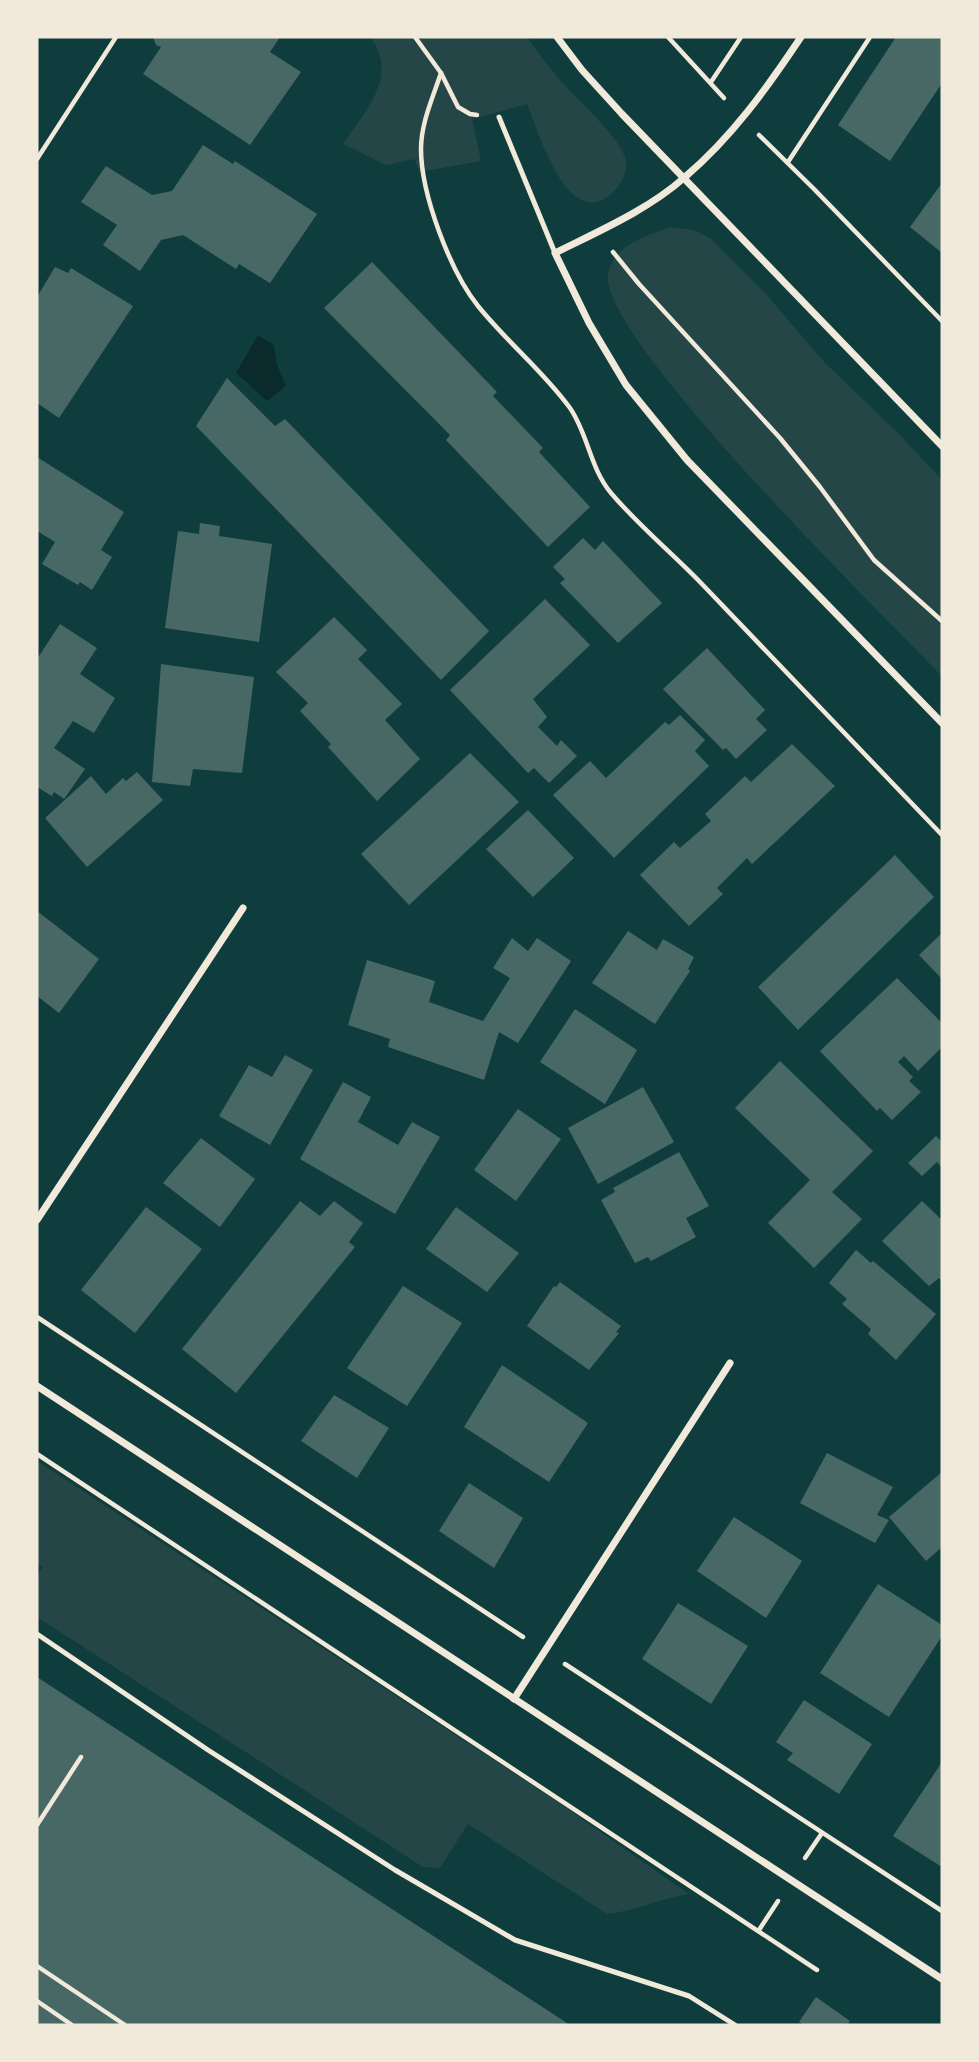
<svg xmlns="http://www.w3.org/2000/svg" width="979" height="2062" viewBox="0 0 979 2062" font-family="'Varela Round',sans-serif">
<rect width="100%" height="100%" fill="#0f3d3e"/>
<g fill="#244646">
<path d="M 370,37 L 527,37 C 537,51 548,66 559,79 C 575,98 623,139 626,161 C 628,174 620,186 611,194 C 567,232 538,130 527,104 L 472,119 L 481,161 L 419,172 L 415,159 L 386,165 L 343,144 C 365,111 400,76 370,37 Z"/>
<path d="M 671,227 L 694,230 L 710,238 L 766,294 L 825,363 L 899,434 L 942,480 L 942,676 C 886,618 603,341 608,276 C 611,246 647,235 671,227 Z"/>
<path d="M 37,1461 L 552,1798 L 689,1894 C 661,1898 635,1911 607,1914 L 468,1824 L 440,1868 L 423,1867 L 37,1617 L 37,1576 L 43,1567 L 37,1563 Z"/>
</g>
<path fill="#0a2a2b" d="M 258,335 L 274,345 L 277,365 L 286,386 L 267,401 L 236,373 Z"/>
<g fill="#486865">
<path d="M 153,37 L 280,37 L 270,52 L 301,72 L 250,145 L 143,74 L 161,47 L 156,45 Z"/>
<path d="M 896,37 L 942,37 L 942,83 L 890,161 L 838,125 Z"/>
<path d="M 203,145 L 233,164 L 235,161 L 317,214 L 270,283 L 239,264 L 236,269 L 183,235 L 161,240 L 140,271 L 103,245 L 117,225 L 81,202 L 106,166 L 152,195 L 172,191 Z"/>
<path d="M 942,183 L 942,253 L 910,227 Z"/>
<path d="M 372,262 L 497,392 L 493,396 L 543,448 L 539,452 L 590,507 L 548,547 L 446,440 L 450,435 L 324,308 Z"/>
<path d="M 55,267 L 68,273 L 71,268 L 133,306 L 59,418 L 37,403 L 37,297 Z"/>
<path d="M 227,378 L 275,426 L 285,419 L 489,631 L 441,680 L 196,426 Z"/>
<path d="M 37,457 L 124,512 L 101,550 L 112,557 L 92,590 L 80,582 L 78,585 L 42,564 L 55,542 L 37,531 Z"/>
<path d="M 200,523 L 220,526 L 219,536 L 272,544 L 259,642 L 165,628 L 178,531 L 199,534 Z"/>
<path d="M 583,538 L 595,550 L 603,541 L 662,603 L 618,643 L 560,583 L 565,579 L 553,567 Z"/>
<path d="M 545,599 L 590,645 L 533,699 L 547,717 L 538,727 L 557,746 L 561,740 L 577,756 L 549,783 L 534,768 L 528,773 L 450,690 Z"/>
<path d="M 334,617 L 367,650 L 358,659 L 402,704 L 385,720 L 420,759 L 377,801 L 328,747 L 331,744 L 300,711 L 308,703 L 276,672 Z"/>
<path d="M 60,624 L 97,648 L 80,674 L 115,698 L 94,733 L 73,721 L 54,748 L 85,769 L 64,799 L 54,792 L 52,796 L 37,787 L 37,659 Z"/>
<path d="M 707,648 L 765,710 L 756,719 L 767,730 L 736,759 L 726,748 L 723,750 L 663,689 Z"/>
<path d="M 161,664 L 254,677 L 242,773 L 193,769 L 190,786 L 152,782 Z"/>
<path d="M 680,715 L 705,740 L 695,751 L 709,766 L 614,858 L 553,795 L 590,761 L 606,778 L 665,722 L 669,725 Z"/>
<path d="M 792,744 L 835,786 L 752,864 L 747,858 L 717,888 L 723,894 L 689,926 L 640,875 L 674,842 L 680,848 L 711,821 L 705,814 L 745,776 L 751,782 Z"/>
<path d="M 470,753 L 519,802 L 409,905 L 361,854 Z"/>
<path d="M 137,772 L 163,800 L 87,867 L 45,818 L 91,776 L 106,794 L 123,778 L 126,781 Z"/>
<path d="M 528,810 L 574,858 L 533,897 L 486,849 Z"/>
<path d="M 895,855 L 934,897 L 798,1030 L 758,987 Z"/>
<path d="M 37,911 L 99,959 L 59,1013 L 37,996 Z"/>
<path d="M 628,931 L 657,950 L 663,939 L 694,957 L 688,969 L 690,971 L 655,1024 L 592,983 Z"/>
<path d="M 942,933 L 942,979 L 919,955 Z"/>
<path d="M 512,938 L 528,951 L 537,938 L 571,961 L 518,1043 L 499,1032 L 484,1080 L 388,1047 L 390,1039 L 348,1025 L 367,960 L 435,981 L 429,1002 L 483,1021 L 510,978 L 493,968 Z"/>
<path d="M 897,978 L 942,1023 L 942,1047 L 918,1071 L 904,1056 L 898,1062 L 913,1077 L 909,1081 L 921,1092 L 892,1120 L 880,1108 L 877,1111 L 820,1051 Z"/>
<path d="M 575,1009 L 637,1050 L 605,1104 L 540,1062 Z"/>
<path d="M 285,1055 L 313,1070 L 270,1145 L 219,1116 L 249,1065 L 272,1077 Z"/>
<path d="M 780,1061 L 873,1151 L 832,1192 L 862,1219 L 814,1268 L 768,1223 L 810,1180 L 735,1108 Z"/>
<path d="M 343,1082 L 371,1097 L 358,1122 L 398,1145 L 412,1122 L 440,1137 L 395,1214 L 300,1159 Z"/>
<path d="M 643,1087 L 674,1142 L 598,1184 L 568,1128 Z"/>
<path d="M 518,1109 L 561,1139 L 516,1201 L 474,1170 Z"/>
<path d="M 936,1136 L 942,1142 L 942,1168 L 937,1162 L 922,1176 L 908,1163 Z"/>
<path d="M 201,1138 L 255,1179 L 220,1227 L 163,1183 Z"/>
<path d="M 679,1152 L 709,1206 L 686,1218 L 696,1237 L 651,1261 L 648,1257 L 635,1263 L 601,1200 L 615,1192 L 613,1188 Z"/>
<path d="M 300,1201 L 320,1216 L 334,1201 L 363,1223 L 349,1242 L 355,1247 L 236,1393 L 182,1349 Z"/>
<path d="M 922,1201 L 942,1220 L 942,1281 L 939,1278 L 929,1286 L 882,1241 Z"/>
<path d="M 146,1207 L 202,1249 L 135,1333 L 81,1290 Z"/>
<path d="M 456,1207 L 519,1253 L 487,1292 L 426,1249 Z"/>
<path d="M 856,1250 L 871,1263 L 873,1261 L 936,1314 L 896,1360 L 868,1334 L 871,1329 L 842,1304 L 847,1299 L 829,1283 Z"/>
<path d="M 560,1282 L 621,1326 L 616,1332 L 619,1333 L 589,1370 L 527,1326 L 554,1286 L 556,1287 Z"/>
<path d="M 403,1286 L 462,1323 L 407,1406 L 347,1368 Z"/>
<path d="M 502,1365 L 588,1423 L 549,1482 L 464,1427 Z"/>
<path d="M 334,1395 L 389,1428 L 357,1478 L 301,1441 Z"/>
<path d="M 827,1453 L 893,1487 L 877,1515 L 889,1520 L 875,1543 L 800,1503 Z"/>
<path d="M 942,1472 L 942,1547 L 926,1561 L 889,1517 Z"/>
<path d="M 469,1483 L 523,1518 L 494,1568 L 439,1531 Z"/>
<path d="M 734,1517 L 802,1561 L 766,1618 L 697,1571 Z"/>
<path d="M 878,1584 L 942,1625 L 942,1636 L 889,1717 L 820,1673 Z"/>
<path d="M 678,1603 L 748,1646 L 711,1704 L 642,1659 Z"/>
<path d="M 37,1677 L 251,1817 L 570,2025 L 37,2025 Z"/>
<path d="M 804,1700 L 872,1744 L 839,1794 L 787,1760 L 793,1753 L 776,1742 Z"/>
<path d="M 942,1762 L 942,1867 L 893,1836 Z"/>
<path d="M 816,1997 L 850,2021 L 847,2025 L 804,2025 L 799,2022 Z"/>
</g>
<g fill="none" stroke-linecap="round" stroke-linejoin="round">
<g stroke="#f1e9da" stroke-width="4.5">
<path d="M 415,37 L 441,73 L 458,107 L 470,114 L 477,115"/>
<path d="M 668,37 L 724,98"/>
<path d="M 441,73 C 433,97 421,123 421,149 C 421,194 450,271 478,306 C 507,342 543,371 570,408 C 588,434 590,468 611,493 C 638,525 672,553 701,583 C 782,667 862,751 942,835"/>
<path d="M 711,82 L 741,37"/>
<path d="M 759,135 L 814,189 L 942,321"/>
<path d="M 37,159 L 116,37"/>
<path d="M 788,162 L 870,37"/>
<path d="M 613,252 L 639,284 L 780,438 L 820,487 L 874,560 L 942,621"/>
<path d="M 37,1317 L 523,1637"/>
<path d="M 37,1454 L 817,1970"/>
<path d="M 565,1664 L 942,1911"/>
<path d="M 37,1825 L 81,1757"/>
<path d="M 805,1858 L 822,1833"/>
<path d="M 759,1930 L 778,1901"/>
<path d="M 37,1966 L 125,2025"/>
<path d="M 37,2001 L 72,2025"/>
</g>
<g stroke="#f1e9da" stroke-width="5">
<path d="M 499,117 L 555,253"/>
<path d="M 37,1634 L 208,1750 L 395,1870 L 515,1940 L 689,1996 L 735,2025"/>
</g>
<g stroke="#f1e9da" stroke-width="7">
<path d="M 557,37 L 582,70 L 622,114 L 942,446"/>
<path d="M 801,37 C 767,88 732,137 685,177 C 648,210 599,231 555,253 L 589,323 L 626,385 L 687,460 L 942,723"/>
<path d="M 37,1220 L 243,908"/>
<path d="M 37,1386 L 942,1979"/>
<path d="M 514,1699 L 730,1363"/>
</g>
</g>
<rect width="979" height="2062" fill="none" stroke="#f1e9da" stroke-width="77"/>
</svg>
